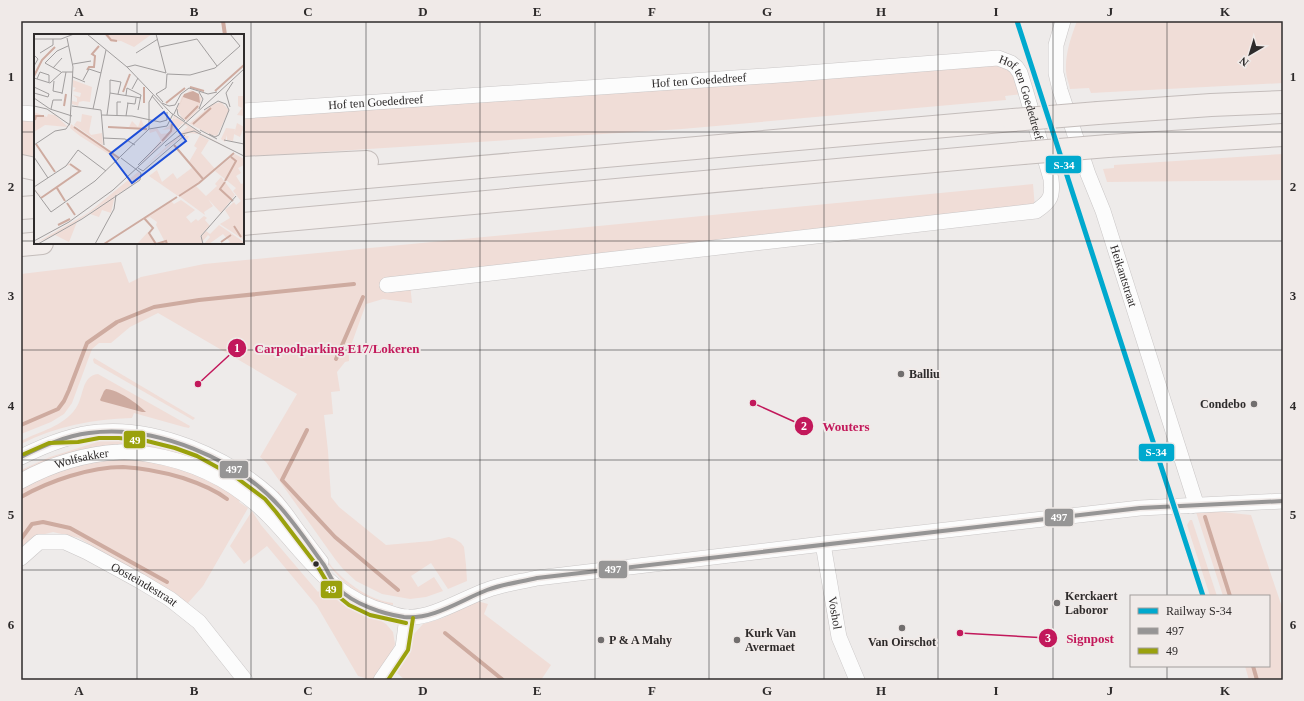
<svg xmlns="http://www.w3.org/2000/svg" width="1304" height="701" viewBox="0 0 1304 701" font-family="Georgia,serif">
<rect width="100%" height="100%" fill="#eeebea"/>
<g fill="#f0ddd7">
<path d="M 1077,21 L 1283,21 L 1283,83 L 1091,93 L 1089,88 L 1070,89 C 1069,83 1066,77 1066,71 C 1065,54 1071,37 1077,21 Z"/>
<path d="M 1008,64 L 1023,94 L 1005,96 L 1006,100 L 682,129 L 243,157 L 243,117 Z"/>
<path d="M 21,118 L 35,119 L 35,157 L 21,155 Z"/>
<path d="M 1283,154 L 1283,180 L 1107,182 L 1103,169 L 1114,168 L 1114,165 Z"/>
<path d="M 1033,184 L 1035,208 L 410,284 L 412,303 L 383,299 L 366,304 L 349,351 L 349,361 L 345,362 L 337,372 L 340,391 L 331,392 L 333,414 L 324,415 L 328,451 L 331,497 L 339,507 L 386,545 L 431,541 L 449,537 L 455,539 L 461,543 L 464,547 L 466,565 L 467,581 L 448,589 L 431,563 L 411,576 L 418,587 L 434,577 L 443,591 L 426,597 L 410,599 L 382,594 L 356,581 L 343,569 L 335,559 L 266,462 L 260,457 L 297,394 L 158,313 L 130,327 L 111,343 L 99,343 L 92,349 L 72,403 L 64,414 L 51,422 L 21,434 L 21,274 L 121,262 L 129,283 L 141,277 L 204,264 Z"/>
<path d="M 94,358 L 195,418 L 193,420 L 94,363 L 93,360 Z"/>
<path d="M 98,374 L 190,426 L 189,428 L 184,427 L 134,413 L 132,418 C 93,419 56,426 21,444 L 21,441 C 40,431 63,427 76,408 C 84,397 81,376 98,374 Z"/>
<path d="M 113,437 L 155,441 L 191,455 L 184,456 L 143,448 L 21,476 L 21,470 L 50,457 Z"/>
<path d="M 105,459 L 142,459 L 203,475 L 242,498 L 239,502 L 248,508 L 203,586 L 187,604 L 79,538 L 53,532 L 33,537 L 21,547 L 21,487 L 56,469 Z"/>
<path d="M 278,491 L 332,567 C 348,584 369,600 393,603 L 393,605 C 342,600 320,549 291,513 C 286,507 281,501 275,495 Z"/>
<path d="M 252,511 L 261,525 L 318,592 L 321,589 L 328,595 L 347,604 L 364,614 L 380,620 L 386,624 L 393,632 L 395,644 L 390,657 L 372,680 L 358,676 L 317,606 L 267,546 L 244,564 L 230,546 Z"/>
<path d="M 1212,511 L 1251,515 L 1283,610 L 1283,680 L 1249,680 L 1245,666 L 1269,666 L 1269,596 L 1223,596 L 1196,512 Z"/>
<path d="M 1190,520 L 1192,520 L 1217,596 L 1210,596 L 1187,525 Z"/>
<path d="M 477,601 L 488,604 L 484,614 L 551,665 L 541,680 L 405,680 L 397,673 L 406,659 L 414,634 L 423,624 L 443,618 Z"/>
</g>
<path fill="#ceaba0" d="M 106,389 C 117,389 138,404 146,412 L 142,412 L 101,401 L 100,400 L 104,391 Z"/>
<g fill="none" stroke-linecap="round" stroke-linejoin="round">
<g stroke="#ceaba0" stroke-width="4">
<path d="M 223,21 L 225,35"/>
<path d="M 336,359 L 363,297"/>
<path d="M 21,425 L 58,409 L 64,401 L 69,390 L 87,343 L 117,322 L 154,307 L 199,300 L 354,284"/>
<path d="M 307,430 L 282,480 L 335,537 L 398,590"/>
<path d="M 21,497 C 49,481 90,467 123,467 C 143,468 163,472 183,478 C 198,483 214,489 227,499"/>
<path d="M 1205,517 L 1230,596"/>
<path d="M 21,539 L 32,524 L 43,522 L 70,528 L 167,582"/>
<path d="M 445,633 L 503,680"/>
<path d="M 1253,666 L 1257,680"/>
</g>
<g stroke="#cac7c7" stroke-width="16">
<g id="minor">
<path id="s1" d="M 1063,21 L 1056,45 L 1056,73 L 1060,90 L 1088,174 L 1103,211 L 1193,494 L 1195,500 L 1191,506"/>
<path id="s2" d="M 243,111 L 794,74 L 998,58 L 1011,63 L 1016,67 L 1020,73 L 1025,89 L 1051,179 C 1053,196 1051,201 1036,211 L 387,285"/>
<path d="M 21,113 L 35,114"/>
<path d="M 21,457 C 45,445 72,434 99,432 C 157,427 225,456 269,495 C 278,503 285,513 292,523 C 301,536 311,549 321,562"/>
<path id="s3" d="M 21,481 C 52,464 84,454 119,452 C 129,451 141,453 152,455 C 198,463 237,483 270,517 C 307,555 332,599 387,612 C 393,614 401,617 407,617 C 431,619 464,598 487,590 C 503,584 520,582 537,578 L 823,544 L 1140,508 L 1283,501"/>
<path id="s4" d="M 823,544 L 839,637 L 857,680"/>
<path id="s5" d="M 21,558 L 39,542 L 65,542 L 87,552 L 140,581 L 170,599 L 199,622 L 245,680"/>
<path d="M 381,680 L 403,648 L 407,617"/>
</g>
</g>
<g stroke="#c4bdbb" stroke-width="24">
<g id="highway">
<path d="M 1098,113 L 1211,105 L 1283,102"/>
<path d="M 1108,146 L 1283,135"/>
<path d="M 21,166 L 35,169"/>
<path d="M 243,168 L 367,162"/>
<path d="M 243,188 L 1013,120"/>
<path d="M 21,208 L 35,207"/>
<path d="M 243,224 L 1023,153"/>
<path d="M 21,245 L 42,243"/>
</g>
</g>
<use href="#minor" stroke="#fcfcfc" stroke-width="15"/>
<use href="#highway" stroke="#f2edeb" stroke-width="22"/>
<g stroke="#c4bdbb" stroke-width="24" stroke-linecap="butt">
<g id="highway-bridge">
<path d="M 1013,120 L 1098,113"/>
<path d="M 1023,153 L 1108,146"/>
</g>
</g>
<use href="#highway-bridge" stroke="#f2edeb" stroke-width="22"/>
<g stroke="#f0eae8" stroke-width="7">
<path id="bus-1" d="M 21,457 C 43,446 65,436 89,433 C 155,424 237,459 280,507 C 296,525 310,546 324,565 C 329,573 332,582 338,588 C 353,604 383,614 404,617 C 433,620 461,600 487,590 C 503,584 520,582 537,578 L 1140,508 L 1283,501"/>
</g>
<g stroke="#f0eae8" stroke-width="7">
<g id="bus-2">
<path d="M 24,454 L 49,443 L 78,442 L 99,438 L 119,438 L 147,441 L 175,448 L 197,456 L 237,478 L 265,499 L 276,512 L 318,567 L 333,592 L 349,605 L 370,615 L 406,623"/>
<path d="M 388,680 L 408,650 L 413,618"/>
</g>
</g>
<use href="#bus-1" stroke="#969595" stroke-width="4"/>
<use href="#bus-2" stroke="#9aa10d" stroke-width="4"/>
<g stroke="#f0eae8" stroke-width="8">
<path id="rail-1" d="M 1017,21 L 1203,596"/>
</g>
<use href="#rail-1" stroke="#00a9ce" stroke-width="5"/>
</g>
<path fill="none" stroke="#2e2b2b" stroke-width="1" stroke-opacity="0.55" d="M 137,21 L 137,35M 251,21 L 251,680M 366,21 L 366,680M 480,21 L 480,680M 595,21 L 595,680M 709,21 L 709,680M 824,21 L 824,680M 938,21 L 938,680M 1053,21 L 1053,680M 1167,21 L 1167,596M 21,132 L 35,132M 243,132 L 1283,132M 21,241 L 35,241M 243,241 L 1283,241M 137,243 L 137,680M 21,350 L 1283,350M 21,460 L 1283,460M 21,570 L 1283,570M 1167,666 L 1167,680"/>
<g fill="#716e6e" stroke="#f0eae8" stroke-width="1.5">
<circle cx="901" cy="374" r="4"/>
<circle cx="1254" cy="404" r="4"/>
<circle cx="1057" cy="603" r="4"/>
<circle cx="902" cy="628" r="4"/>
<circle cx="601" cy="640" r="4"/>
<circle cx="737" cy="640" r="4"/>
</g>
<circle fill="#2e2b2b" stroke="#f0eae8" stroke-width="1.5" cx="316" cy="564" r="3.5"/>
<g text-anchor="middle" stroke-width="4" stroke-linejoin="round" paint-order="stroke">
<g font-size="12" fill="#2e2b2b" stroke="#f0eae8">
<text dy="4" stroke="none"><textPath href="#s2" startOffset="457">Hof ten Goededreef</textPath></text>
<text dy="4" stroke="none"><textPath href="#s2" startOffset="806">Hof ten Goededreef</textPath></text>
<text dy="4" stroke="none"><textPath href="#s2" startOffset="133">Hof ten Goededreef</textPath></text>
<text dy="4" stroke="none"><textPath href="#s1" startOffset="267">Heikantstraat</textPath></text>
<text dy="4" stroke="none"><textPath href="#s3" startOffset="65">Wolfsakker</textPath></text>
<text dy="4" stroke="none"><textPath href="#s5" startOffset="140">Oosteindestraat</textPath></text>
<text dy="4" stroke="none"><textPath href="#s4" startOffset="70">Voshol</textPath></text>
</g>
<g font-size="12" font-weight="bold" fill="#2e2b2b" stroke="#f0eae8" text-anchor="start">
<text x="909" y="378">Balliu</text>
<text x="1246" y="408" text-anchor="end">Condebo</text>
<text x="1065" y="600">Kerckaert<tspan x="1065" dy="14">Laboror</tspan></text>
<text x="745" y="637">Kurk Van<tspan x="745" dy="14">Avermaet</tspan></text>
<text x="609" y="644">P &amp; A Mahy</text>
<text x="902" y="646" text-anchor="middle">Van Oirschot</text>
</g>
</g>
<g transform="translate(34 34)">
<rect width="210" height="210" fill="#eeebea"/>
<path d="M 70,0 L 118,0 L 100,13 L 87,7 L 77,8 ZM 39,46 L 58,53 L 56,68 L 49,67 L 45,68 L 44,72 L 38,70 L 38,67 L 43,68 L 43,64 L 39,61 L 46,63 L 47,59 L 39,57 L 42,54 L 39,53 ZM 157,56 L 168,64 L 164,76 L 153,87 L 156,89 L 179,70 L 187,68 L 195,76 L 183,102 L 177,101 L 158,91 L 148,84 L 143,75 L 148,62 ZM 204,62 L 210,62 L 210,82 L 203,81 L 208,74 L 204,72 ZM 0,78 L 13,83 L 14,80 L 21,81 L 34,93 L 11,91 L 0,98 ZM 48,80 L 58,82 L 55,98 L 57,101 L 68,99 L 69,111 L 40,91 L 43,87 L 47,88 ZM 140,82 L 142,83 L 139,85 L 143,84 L 165,98 L 160,97 L 142,103 L 154,93 L 149,89 L 104,133 L 127,106 L 122,97 L 116,99 L 115,96 L 123,94 L 127,100 L 136,99 L 137,95 L 128,96 L 135,92 ZM 107,85 L 110,92 L 114,92 L 112,97 L 95,93 L 98,87 L 104,93 ZM 203,89 L 210,93 L 206,103 L 200,100 ZM 37,90 L 86,124 L 84,126 L 46,102 L 36,94 ZM 192,94 L 201,95 L 199,107 L 193,106 L 193,101 L 191,108 L 187,105 ZM 155,98 L 162,98 L 169,100 L 210,123 L 167,100 L 155,99 L 150,102 L 155,102 L 153,106 L 148,102 L 107,136 L 143,103 ZM 166,101 L 175,106 L 167,119 L 181,135 L 165,149 L 144,162 L 115,142 L 123,136 L 128,148 L 139,139 L 143,145 L 159,133 L 155,128 L 163,114 L 160,112 ZM 201,120 L 210,125 L 210,131 L 204,134 L 207,139 L 202,142 L 207,150 L 210,149 L 210,206 L 186,190 L 196,184 L 191,176 L 200,168 L 202,171 L 207,167 L 199,157 L 202,154 L 181,137 ZM 35,129 L 46,137 L 24,154 L 31,168 L 22,155 L 7,164 L 0,154 L 8,163 L 44,138 L 36,131 L 33,132 ZM 104,138 L 106,139 L 105,146 L 42,188 L 20,201 L 0,210 L 54,179 ZM 187,143 L 201,161 L 187,179 L 174,165 L 179,172 L 170,178 L 171,181 L 145,162 L 162,152 L 172,162 L 183,152 L 181,150 ZM 81,161 L 77,179 L 68,176 L 65,183 L 56,180 ZM 147,166 L 161,176 L 152,183 L 157,189 L 162,185 L 164,187 L 170,182 L 173,184 L 171,186 L 176,192 L 166,202 L 169,210 L 103,210 L 114,198 L 122,209 L 131,208 L 122,191 L 123,188 L 116,183 L 112,185 L 111,183 L 137,167 L 140,170 ZM 43,188 L 35,208 L 21,201 ZM 185,191 L 210,208 L 210,210 L 193,210 L 196,208 L 189,200 L 175,210 L 170,210 L 176,203 L 174,201 L 168,208 L 167,202 L 172,197 L 176,200 Z" fill="#f0ddd7"/>
<path d="M 159,57 L 165,60 L 166,69 L 149,63 L 144,76 L 150,60 Z" fill="#ceaba0"/>
<path fill="none" stroke="#ceaba0" stroke-width="2" d="M 72,0 L 77,6 L 83,7M 53,36 L 55,33 L 60,33 L 61,22 L 58,20 L 65,12M 0,42 L 8,26 L 21,13M 110,53 L 110,69M 156,53 L 170,57M 181,57 L 210,31M 89,58 L 96,40M 132,69 L 151,54M 30,72 L 32,60M 151,85 L 164,72M 1,86 L 2,82 L 10,82M 159,90 L 177,74M 40,93 L 85,124M 74,93 L 113,95M 128,107 L 137,97 L 138,90M 2,110 L 21,138M 140,111 L 169,145M 191,147 L 202,127 L 197,123M 191,148 L 186,155 L 199,167M 23,154 L 31,167M 145,162 L 165,149 L 200,119M 7,164 L 46,137 L 36,130M 33,169 L 41,181M 110,184 L 119,194 L 115,199 L 122,210 L 132,207 L 133,210M 24,191 L 36,185M 200,192 L 207,203M 187,208 L 197,201M 70,210 L 143,163"/>
<path fill="none" stroke="#a19e9e" stroke-width="1" d="M 53,0 L 93,33 L 137,79 L 167,99M 122,0 L 132,39M 0,5 L 27,5 L 40,0M 126,13 L 163,5 L 183,32M 6,19 L 19,11 L 19,5M 102,19 L 124,5M 39,30 L 57,27M 0,32 L 4,25 L 1,22M 93,33 L 101,31 L 132,39M 19,34 L 28,24M 27,38 L 11,29 L 23,17 L 34,12M 133,40 L 156,41 L 181,34 L 206,12 L 196,0M 39,43 L 51,48M 0,44 L 16,49 L 28,38 L 39,38M 3,45 L 6,38 L 15,41 L 15,48M 49,46 L 55,35 L 67,39M 20,47 L 19,57 L 28,59M 0,53 L 15,60 L 14,63 L 0,59M 98,55 L 104,44M 165,58 L 169,65 L 165,75M 76,59 L 76,46 L 87,48 L 84,60M 28,60 L 32,38M 92,61 L 93,54 L 107,61 L 104,76M 118,62 L 129,75M 0,64 L 16,75 L 38,82M 129,68 L 122,60 L 132,54 L 133,40M 93,69 L 101,70 L 102,64M 128,69 L 135,72 L 141,71 L 147,60 L 155,54 L 174,60 L 183,58M 0,72 L 13,75 L 36,91M 38,72 L 67,76 L 70,111M 196,73 L 192,59 L 199,48M 17,75 L 19,66 L 28,66M 59,75 L 72,16M 143,75 L 144,81 L 151,87M 170,76 L 184,67 L 192,70 L 195,76 L 185,101 L 181,103 L 175,100M 140,80 L 145,69M 68,81 L 98,82 L 126,88 L 133,86 L 133,78M 73,81 L 76,59 L 107,64M 83,81 L 83,68 L 87,68M 92,82 L 94,69M 115,95 L 115,68 L 119,61M 166,96 L 183,105M 69,104 L 91,105 L 101,111M 190,106 L 210,110M 0,111 L 21,97 L 32,95 L 36,89 L 39,33 L 33,4M 131,112 L 148,100 L 160,97 L 210,122M 0,123 L 14,144M 104,131 L 127,108M 104,134 L 109,137 L 151,101M 0,153 L 32,132 L 44,116 L 72,137M 0,155 L 17,178 L 61,147 L 115,95 L 133,92 L 139,80M 0,207 L 35,188 L 79,156 L 210,35M 4,210 L 48,185 L 106,146 L 107,139 L 87,124M 61,210 L 80,175 L 82,161M 169,210 L 167,202 L 202,162"/>
<path fill="#1d4ed8" fill-opacity="0.15" stroke="#1d4ed8" stroke-width="2" d="M 130,78 L 152,107 L 98,149 L 76,120 Z"/>
<rect width="210" height="210" fill="none" stroke="#2e2b2b" stroke-width="2"/>
</g>
<path fill="none" stroke="#c2185b" stroke-width="1.5" d="M198 384L237 348M753 403L804 426M960 633L1048 638"/>
<g fill="#c2185b" stroke="#f0eae8" stroke-width="1.5">
<circle cx="198" cy="384" r="4"/>
<circle cx="753" cy="403" r="4"/>
<circle cx="960" cy="633" r="4"/>
<circle cx="237" cy="348" r="10"/>
<circle cx="804" cy="426" r="10"/>
<circle cx="1048" cy="638" r="10"/>
</g>
<g font-size="12" text-anchor="middle" font-weight="bold" fill="#fff">
<text x="237" y="352">1</text>
<text x="804" y="430">2</text>
<text x="1048" y="642">3</text>
</g>
<g font-size="13" text-anchor="middle" font-weight="bold" fill="#c2185b" stroke="#f0eae8" stroke-width="4" stroke-linejoin="round" paint-order="stroke">
<text x="337" y="353">Carpoolparking E17/Lokeren</text>
<text x="846" y="431">Wouters</text>
<text x="1090" y="643">Signpost</text>
</g>
<g stroke="#f0eae8" stroke-width="1.5">
<rect x="1045" y="155" width="37" height="19" rx="4" fill="#00a9ce"/>
<rect x="123" y="430" width="23" height="19" rx="4" fill="#9aa10d"/>
<rect x="1138" y="443" width="37" height="19" rx="4" fill="#00a9ce"/>
<rect x="219" y="460" width="30" height="19" rx="4" fill="#969595"/>
<rect x="1044" y="508" width="30" height="19" rx="4" fill="#969595"/>
<rect x="598" y="560" width="30" height="19" rx="4" fill="#969595"/>
<rect x="320" y="580" width="23" height="19" rx="4" fill="#9aa10d"/>
</g>
<g font-size="11" text-anchor="middle" font-weight="bold" fill="#fff">
<text x="1064" y="169">S-34</text>
<text x="135" y="444">49</text>
<text x="1156" y="456">S-34</text>
<text x="234" y="473">497</text>
<text x="1059" y="521">497</text>
<text x="613" y="573">497</text>
<text x="331" y="593">49</text>
</g>
<rect width="1304" height="701" fill="none" stroke="#f0eae8" stroke-width="44"/>
<rect x="1130" y="595" width="140" height="72" fill="#f0eae8" stroke="#a29e9c"/>
<rect x="1138" y="608" width="20" height="6" fill="#00a9ce" stroke="#a29e9c"/>
<text x="1166" y="615" font-size="12" fill="#2e2b2b">Railway S-34</text>
<rect x="1138" y="628" width="20" height="6" fill="#969595" stroke="#a29e9c"/>
<text x="1166" y="635" font-size="12" fill="#2e2b2b">497</text>
<rect x="1138" y="648" width="20" height="6" fill="#9aa10d" stroke="#a29e9c"/>
<text x="1166" y="655" font-size="12" fill="#2e2b2b">49</text>
<g transform="translate(1250 54) rotate(218)" stroke="#f0eae8" stroke-width="3" paint-order="stroke">
<path d="M0-3L7 15L0 10L-7 15Z" fill="#2e2b2b"/>
<text y="-6" font-size="11" font-weight="bold" text-anchor="middle" fill="#2e2b2b">N</text>
</g>
<rect x="22" y="22" width="1260" height="657" fill="none" stroke="#2e2b2b" stroke-width="1.5"/>
<g font-size="13" text-anchor="middle" font-weight="bold" fill="#2e2b2b">
<text x="79" y="16">A</text>
<text x="194" y="16">B</text>
<text x="308" y="16">C</text>
<text x="423" y="16">D</text>
<text x="537" y="16">E</text>
<text x="652" y="16">F</text>
<text x="767" y="16">G</text>
<text x="881" y="16">H</text>
<text x="996" y="16">I</text>
<text x="1110" y="16">J</text>
<text x="1225" y="16">K</text>
<text x="11" y="81">1</text>
<text x="1293" y="81">1</text>
<text x="11" y="191">2</text>
<text x="1293" y="191">2</text>
<text x="11" y="300">3</text>
<text x="1293" y="300">3</text>
<text x="11" y="410">4</text>
<text x="1293" y="410">4</text>
<text x="11" y="519">5</text>
<text x="1293" y="519">5</text>
<text x="11" y="629">6</text>
<text x="1293" y="629">6</text>
<text x="79" y="695">A</text>
<text x="194" y="695">B</text>
<text x="308" y="695">C</text>
<text x="423" y="695">D</text>
<text x="537" y="695">E</text>
<text x="652" y="695">F</text>
<text x="767" y="695">G</text>
<text x="881" y="695">H</text>
<text x="996" y="695">I</text>
<text x="1110" y="695">J</text>
<text x="1225" y="695">K</text>
</g>
</svg>
